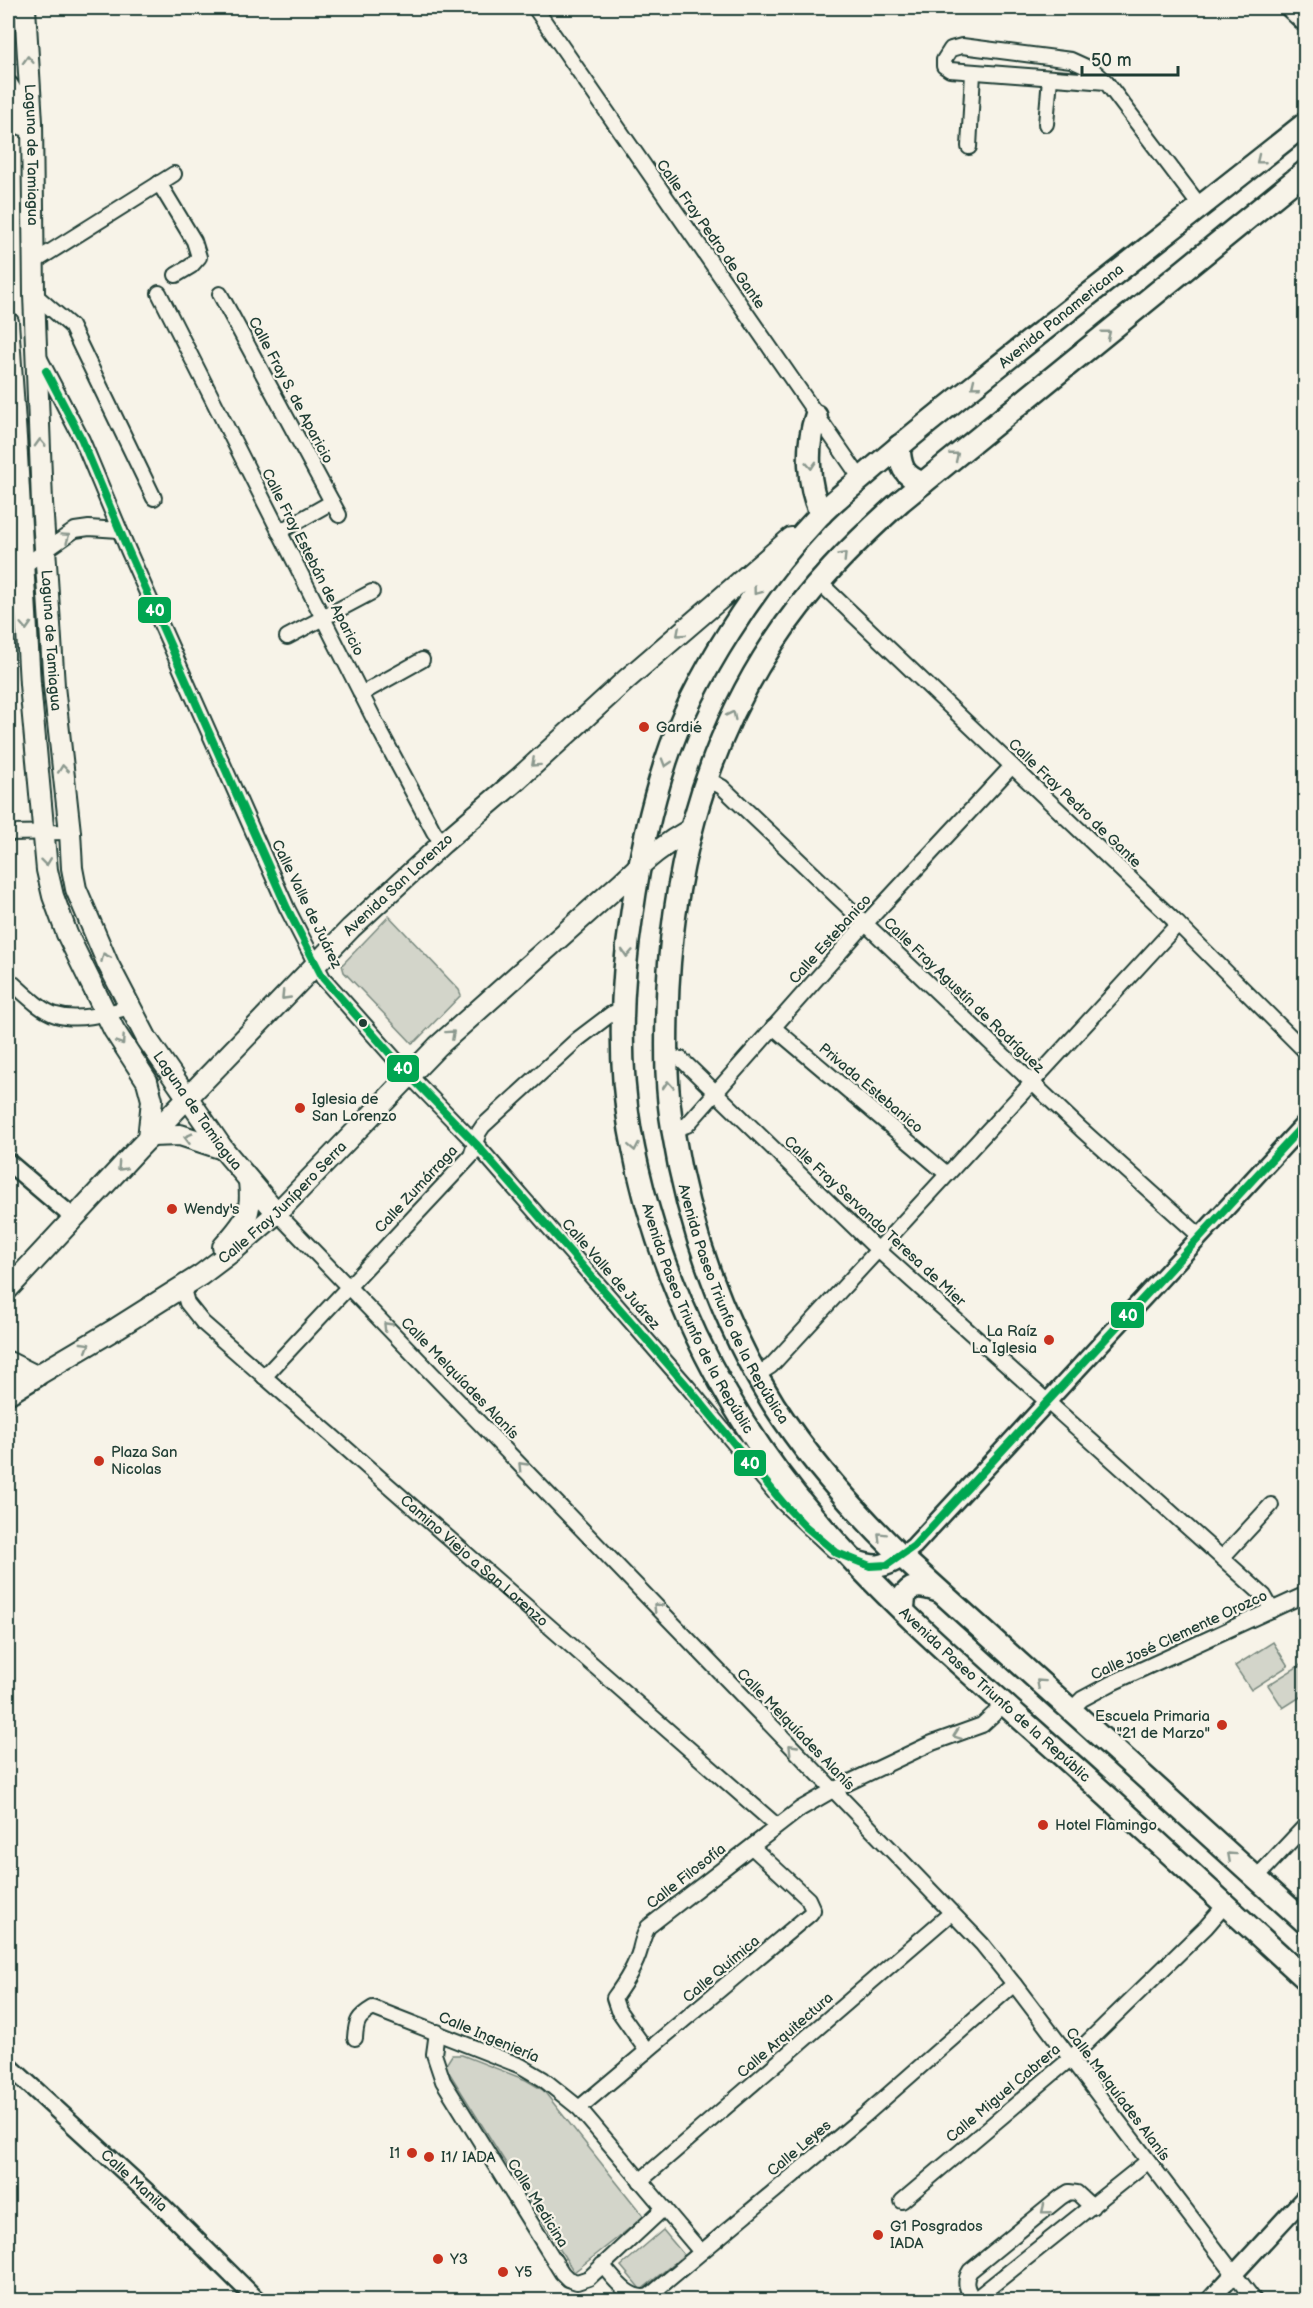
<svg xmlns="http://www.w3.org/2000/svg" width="1313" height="2308" viewBox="0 0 1313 2308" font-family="'Balsamiq Sans',sans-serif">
<rect width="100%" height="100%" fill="#f7f3e8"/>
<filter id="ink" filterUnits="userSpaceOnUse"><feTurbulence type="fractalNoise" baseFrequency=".0167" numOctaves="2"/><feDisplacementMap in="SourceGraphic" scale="12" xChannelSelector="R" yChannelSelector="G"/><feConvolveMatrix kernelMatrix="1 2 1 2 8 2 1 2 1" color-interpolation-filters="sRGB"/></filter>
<g filter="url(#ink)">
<g fill="#d3d5ca" stroke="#79897f" stroke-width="1.5">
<path d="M 389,916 L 459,990 L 461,995 L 416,1041 L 412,1043 L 344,972 L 342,965 Z"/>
<path d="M 1273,1642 L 1288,1666 L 1251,1690 L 1235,1666 Z"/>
<path d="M 1305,1662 L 1305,1694 L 1283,1708 L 1268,1685 Z"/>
<path d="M 452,2055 L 462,2055 L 526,2080 L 543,2090 L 644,2217 L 574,2272 L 445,2066 Z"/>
<path d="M 663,2230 L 684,2255 L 641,2290 L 621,2266 Z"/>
</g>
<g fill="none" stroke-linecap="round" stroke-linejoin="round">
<g stroke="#1f3d34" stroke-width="18">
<g id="minor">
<path d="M 535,8 L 861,479"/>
<path d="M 1106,82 L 950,70 L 944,66 L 944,60 L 951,49 L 962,46 L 1071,60 L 1093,70 L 1106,82 L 1200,206"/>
<path d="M 1046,124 L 1050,78"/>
<path d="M 969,147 L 973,73"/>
<path d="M 159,183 L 194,241 L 199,257 L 191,266 L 176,275"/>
<path d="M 34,262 L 174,174"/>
<path d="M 159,293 L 379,729 L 434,832 L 443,843"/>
<path d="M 34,294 L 71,326 L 154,498"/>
<path d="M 220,294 L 339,515"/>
<path d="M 39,357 L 82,440 L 128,550 L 287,908 L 323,978 L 409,1075 L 476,1144 L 687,1386 L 783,1503 L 833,1550"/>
<path d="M 279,532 L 332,502"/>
<path d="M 8,577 L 75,530 L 89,528 L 119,530"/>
<path d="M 818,581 L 1178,924 L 1306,1052"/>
<path d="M 287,637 L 372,592"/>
<path d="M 361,694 L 422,660"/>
<path d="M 706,778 L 722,787 L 1082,1130 L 1200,1236"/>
<path d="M 8,833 L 70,832"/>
<path d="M 8,979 C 22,991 39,1010 56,1015 C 79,1022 108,1013 130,1007"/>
<path d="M 773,1027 L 947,1174"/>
<path d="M 666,1057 L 681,1059 L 878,1250 L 1222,1558 L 1264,1596 L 1272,1610"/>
<path d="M 672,1130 L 687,1125 L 865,924 L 1012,766"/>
<path d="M 277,1213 L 982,1944 L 1014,1984 L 1254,2300"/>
<path id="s1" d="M 182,1286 L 187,1303 L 203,1323 L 777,1826"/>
<path d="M 757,1375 L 771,1366 L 1178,924"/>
<path d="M 264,1377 L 471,1156 L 479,1132 L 483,1126 L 578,1039 L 611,1014 L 623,1009"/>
<path d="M 1222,1558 L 1271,1505"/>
<path d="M 1070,1711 L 1082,1699 L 1112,1683 L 1306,1594"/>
<path d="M 1256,1878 L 1306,1825"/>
<path d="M 437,2032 L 434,2054 L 443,2081 L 562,2273 L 568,2279 L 577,2282 L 589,2278 L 664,2208"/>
<path d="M 355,2038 C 356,2021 358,2017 373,2008 L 521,2066 L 543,2079 L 579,2108 L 701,2252"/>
<path d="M 647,2051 L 618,2010 L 614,1998 C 625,1983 635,1968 640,1950 C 642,1941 643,1936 648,1927 L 800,1809 L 833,1790 L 932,1743 L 982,1725 L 996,1712 L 1000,1700"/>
<path d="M 579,2108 L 810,1914 L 813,1910 L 808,1899 L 752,1847"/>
<path d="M 640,2181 L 951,1913"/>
<path d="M 902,2201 L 1070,2059 L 1206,1927 L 1225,1905"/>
<path d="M 602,2265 C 614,2278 629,2302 649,2296 L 864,2116 L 1014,1984"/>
<path d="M 974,2300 L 1148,2161"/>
<path d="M 974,2300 C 967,2290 963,2282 970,2271 L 1061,2197 L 1069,2192 L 1077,2193 L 1092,2207"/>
</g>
</g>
<g stroke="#1f3d34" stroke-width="21">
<g id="tertiary">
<path d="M 8,1162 L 74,1218"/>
<path d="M 901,1556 L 914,1546 L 1306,1122"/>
<path id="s2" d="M 8,2065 L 161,2205 L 257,2300"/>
<path d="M 1210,2300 L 1306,2196"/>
</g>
</g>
<g stroke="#1f3d34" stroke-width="24">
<g id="secondary">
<path id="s3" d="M 25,8 L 32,122 L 34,294 L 42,502 L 54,686 L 70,832 L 72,868 L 76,889 L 108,964 L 147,1039 L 223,1149 L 277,1213"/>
<path d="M 1291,8 L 1306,22"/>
<path d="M 8,86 L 17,101 L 23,125"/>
<path d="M 8,322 L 16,438 L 30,684 L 47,870 L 53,896 L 67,934 L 114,1030 L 147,1081 L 152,1100 L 148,1139"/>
<path d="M 151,1136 L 180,1135 L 223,1149"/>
<path d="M 223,1247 C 245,1221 253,1216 249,1181"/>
<path id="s4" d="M 8,1289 L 137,1150 L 351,928 L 443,843 L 518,779 L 627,679 L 791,538"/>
<path id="s5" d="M 8,1362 L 36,1376 L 117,1328 L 201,1275 L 234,1250 L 277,1213 L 438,1046 L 621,883 C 643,861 664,844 691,829"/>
</g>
</g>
<g stroke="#1f3d34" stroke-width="26">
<g id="primary">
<path id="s6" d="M 1306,123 C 1196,211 1084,297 975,385 C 937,415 900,445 863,477 C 848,490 832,502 818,517 C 758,581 693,677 666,761 C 650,810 639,862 632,913 C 621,984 618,1059 630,1130 C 655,1271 720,1408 814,1517 C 887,1603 973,1676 1057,1751 C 1141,1826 1223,1903 1306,1979"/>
<path id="s7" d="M 1306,171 L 901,501 C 853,544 808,589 773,643 C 701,752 670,882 667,1012 C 666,1052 666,1092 673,1131 C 688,1226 723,1324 774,1405 C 810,1461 853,1509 901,1556 L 1306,1923"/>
<path d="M 816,416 C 806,445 807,485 821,514"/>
<path d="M 899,446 C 900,466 903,476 923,483"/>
<path d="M 8,1393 L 36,1376"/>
<path d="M 854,1561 C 875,1568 882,1569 901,1556"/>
<path d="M 903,1611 L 905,1594 C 914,1583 925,1587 938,1591"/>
</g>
</g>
<use href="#minor" stroke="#f7f3e8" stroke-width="14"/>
<use href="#tertiary" stroke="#f7f3e8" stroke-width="16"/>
<use href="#secondary" stroke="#f7f3e8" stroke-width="20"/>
<use href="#primary" stroke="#f7f3e8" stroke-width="21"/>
<g stroke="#f7f3e8" stroke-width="12">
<path id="bus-1" d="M 46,371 L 82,440 L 128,550 L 287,908 L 323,978 L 409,1075 L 476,1144 L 687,1386 L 783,1503 L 805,1526 L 837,1553 L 870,1566 L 887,1565 L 914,1546 L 1306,1122"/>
</g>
<use href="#bus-1" stroke="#00a651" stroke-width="8"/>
</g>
<defs><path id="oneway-chevron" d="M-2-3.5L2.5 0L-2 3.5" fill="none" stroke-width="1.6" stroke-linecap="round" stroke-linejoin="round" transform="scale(1.5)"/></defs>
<g stroke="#8b988e">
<use href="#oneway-chevron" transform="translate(28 60) rotate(-93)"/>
<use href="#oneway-chevron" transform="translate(1260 160) rotate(141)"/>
<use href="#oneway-chevron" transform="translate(1107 334) rotate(-39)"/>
<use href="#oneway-chevron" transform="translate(975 385) rotate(141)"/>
<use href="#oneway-chevron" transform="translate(40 443) rotate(-92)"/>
<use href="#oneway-chevron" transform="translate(955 456) rotate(-39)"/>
<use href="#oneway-chevron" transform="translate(811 465) rotate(86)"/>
<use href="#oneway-chevron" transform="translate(66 537) rotate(-35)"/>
<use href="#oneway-chevron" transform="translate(843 556) rotate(-46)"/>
<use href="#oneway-chevron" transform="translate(757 591) rotate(127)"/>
<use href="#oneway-chevron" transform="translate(26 626) rotate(87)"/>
<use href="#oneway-chevron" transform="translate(680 633) rotate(139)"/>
<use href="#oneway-chevron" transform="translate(732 715) rotate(-64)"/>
<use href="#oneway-chevron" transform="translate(535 763) rotate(138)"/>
<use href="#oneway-chevron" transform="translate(666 763) rotate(107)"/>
<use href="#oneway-chevron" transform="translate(63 769) rotate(-96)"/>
<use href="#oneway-chevron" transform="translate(46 862) rotate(83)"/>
<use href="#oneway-chevron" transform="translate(627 953) rotate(94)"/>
<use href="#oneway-chevron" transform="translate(105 957) rotate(-114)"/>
<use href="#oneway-chevron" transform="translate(285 996) rotate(134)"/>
<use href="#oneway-chevron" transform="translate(451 1034) rotate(-42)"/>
<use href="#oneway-chevron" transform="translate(121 1041) rotate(56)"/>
<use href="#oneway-chevron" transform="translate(668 1085) rotate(-94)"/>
<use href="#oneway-chevron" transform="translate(188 1138) rotate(-165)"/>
<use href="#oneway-chevron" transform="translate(634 1147) rotate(79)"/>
<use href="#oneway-chevron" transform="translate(121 1167) rotate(133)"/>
<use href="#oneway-chevron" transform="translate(387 1326) rotate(-134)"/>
<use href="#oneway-chevron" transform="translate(86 1346) rotate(-31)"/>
<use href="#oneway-chevron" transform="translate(522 1466) rotate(-134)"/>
<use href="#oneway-chevron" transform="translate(881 1536) rotate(-135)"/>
<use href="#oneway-chevron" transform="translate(657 1607) rotate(-134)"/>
<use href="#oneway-chevron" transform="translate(1040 1683) rotate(-138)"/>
<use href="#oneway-chevron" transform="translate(957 1735) rotate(160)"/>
<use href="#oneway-chevron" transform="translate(792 1748) rotate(-134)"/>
<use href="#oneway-chevron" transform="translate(1231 1856) rotate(-138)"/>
<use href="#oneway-chevron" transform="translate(1045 2210) rotate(141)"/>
</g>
</g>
<g fill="#c8321e" stroke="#f7f3e8" stroke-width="2">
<circle cx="644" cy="727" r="6"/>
<circle cx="300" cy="1108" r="6"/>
<circle cx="172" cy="1209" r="6"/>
<circle cx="1049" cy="1340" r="6"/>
<circle cx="99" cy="1461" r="6"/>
<circle cx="1222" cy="1725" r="6"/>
<circle cx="1043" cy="1825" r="6"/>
<circle cx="412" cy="2153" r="6"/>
<circle cx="429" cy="2157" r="6"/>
<circle cx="878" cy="2235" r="6"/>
<circle cx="438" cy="2259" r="6"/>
<circle cx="503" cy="2272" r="6"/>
</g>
<circle fill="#1f3d34" stroke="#f7f3e8" stroke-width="2" cx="363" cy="1023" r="5"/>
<g text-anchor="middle" stroke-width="4.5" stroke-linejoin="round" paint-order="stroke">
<g font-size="15" fill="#1f3d34" stroke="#f7f3e8">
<text dy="5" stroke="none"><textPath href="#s3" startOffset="147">Laguna de Tamiagua</textPath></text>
<text transform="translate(711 234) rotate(55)" y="5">Calle Fray Pedro de Gante</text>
<text transform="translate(1061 316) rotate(-39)" y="5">Avenida Panamericana</text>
<text transform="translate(291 390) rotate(62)" y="5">Calle Fray S. de Aparicio</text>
<text transform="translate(313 562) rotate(63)" y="5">Calle Fray Estebán de Aparicio</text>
<text dy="5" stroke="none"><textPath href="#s3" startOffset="633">Laguna de Tamiagua</textPath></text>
<text transform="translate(1075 803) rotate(44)" y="5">Calle Fray Pedro de Gante</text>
<text dy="5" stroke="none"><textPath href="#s4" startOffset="562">Avenida San Lorenzo</textPath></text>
<text transform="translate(307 904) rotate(64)" y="5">Calle Valle de Juárez</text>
<text transform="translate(830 939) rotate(-48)" y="5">Calle Estebanico</text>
<text transform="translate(964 995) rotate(44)" y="5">Calle Fray Agustín de Rodríguez</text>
<text transform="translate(871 1088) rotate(40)" y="5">Privada Estebanico</text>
<text dy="5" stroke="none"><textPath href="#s3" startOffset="1137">Laguna de Tamiagua</textPath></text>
<text transform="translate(416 1189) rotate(-47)" y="5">Calle Zumárraga</text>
<text dy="5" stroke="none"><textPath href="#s5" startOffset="334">Calle Fray Junípero Serra</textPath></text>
<text transform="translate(875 1221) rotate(43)" y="5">Calle Fray Servando Teresa de Mier</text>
<text transform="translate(611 1274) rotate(49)" y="5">Calle Valle de Juárez</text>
<text dy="5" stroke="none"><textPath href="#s7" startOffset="1407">Avenida Paseo Triunfo de la República</textPath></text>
<text dy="5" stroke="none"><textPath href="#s6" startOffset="1492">Avenida Paseo Triunfo de la Repúblic</textPath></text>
<text transform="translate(460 1378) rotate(46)" y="5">Calle Melquíades Alanís</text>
<text dy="5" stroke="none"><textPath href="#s1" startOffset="404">Camino Viejo a San Lorenzo</textPath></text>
<text transform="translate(1179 1635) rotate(-25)" y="5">Calle José Clemente Orozco</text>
<text dy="5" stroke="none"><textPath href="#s6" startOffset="1978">Avenida Paseo Triunfo de la Repúblic</textPath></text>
<text transform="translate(796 1729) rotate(46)" y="5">Calle Melquíades Alanís</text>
<text transform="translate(686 1876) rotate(-38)" y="5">Calle Filosofía</text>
<text transform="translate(721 1969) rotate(-40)" y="5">Calle Química</text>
<text transform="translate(785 2035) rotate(-41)" y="5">Calle Arquitectura</text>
<text transform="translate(489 2037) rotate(23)" y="5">Calle Ingeniería</text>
<text transform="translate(1003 2093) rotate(-40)" y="5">Calle Miguel Cabrera</text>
<text transform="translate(1118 2094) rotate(53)" y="5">Calle Melquíades Alanís</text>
<text transform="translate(799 2148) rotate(-40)" y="5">Calle Leyes</text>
<text dy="5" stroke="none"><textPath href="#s2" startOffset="171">Calle Manila</textPath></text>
<text transform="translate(538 2203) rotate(58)" y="5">Calle Medicina</text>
</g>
<g font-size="15" fill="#1f3d34" stroke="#f7f3e8" text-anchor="start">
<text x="656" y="732">Gardié</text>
<text x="312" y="1104">Iglesia de<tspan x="312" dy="17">San Lorenzo</tspan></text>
<text x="184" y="1214">Wendy's</text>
<text x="1037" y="1336" text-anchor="end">La Raíz<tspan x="1037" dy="17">La Iglesia</tspan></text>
<text x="111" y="1457">Plaza San<tspan x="111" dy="17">Nicolas</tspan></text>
<text x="1210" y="1721" text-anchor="end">Escuela Primaria<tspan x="1210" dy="17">"21 de Marzo"</tspan></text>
<text x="1055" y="1830">Hotel Flamingo</text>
<text x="400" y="2158" text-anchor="end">I1</text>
<text x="441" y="2162">I1/ IADA</text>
<text x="890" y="2231">G1 Posgrados<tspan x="890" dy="17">IADA</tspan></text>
<text x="450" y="2264">Y3</text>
<text x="515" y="2277">Y5</text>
</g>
</g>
<g stroke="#f7f3e8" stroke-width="2">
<rect x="137" y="596" width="35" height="28" rx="6" fill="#00a651"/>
<rect x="386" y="1054" width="34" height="29" rx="6" fill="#00a651"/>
<rect x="1110" y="1301" width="35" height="28" rx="6" fill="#00a651"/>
<rect x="733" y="1449" width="34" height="28" rx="6" fill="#00a651"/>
</g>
<g font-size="16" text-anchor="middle" font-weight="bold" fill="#fff">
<text x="155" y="616">40</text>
<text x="403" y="1074">40</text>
<text x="1128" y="1321">40</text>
<text x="750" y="1469">40</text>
</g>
<rect width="1313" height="2308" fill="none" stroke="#f7f3e8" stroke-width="30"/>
<rect x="15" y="15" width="1283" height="2278" fill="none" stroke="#1f3d34" stroke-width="2" filter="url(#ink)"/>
<path d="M1082 66v9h96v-9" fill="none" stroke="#1f3d34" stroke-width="3"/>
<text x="1091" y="66" font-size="18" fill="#1f3d34" stroke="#f7f3e8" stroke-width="4.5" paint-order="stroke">50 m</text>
</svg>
